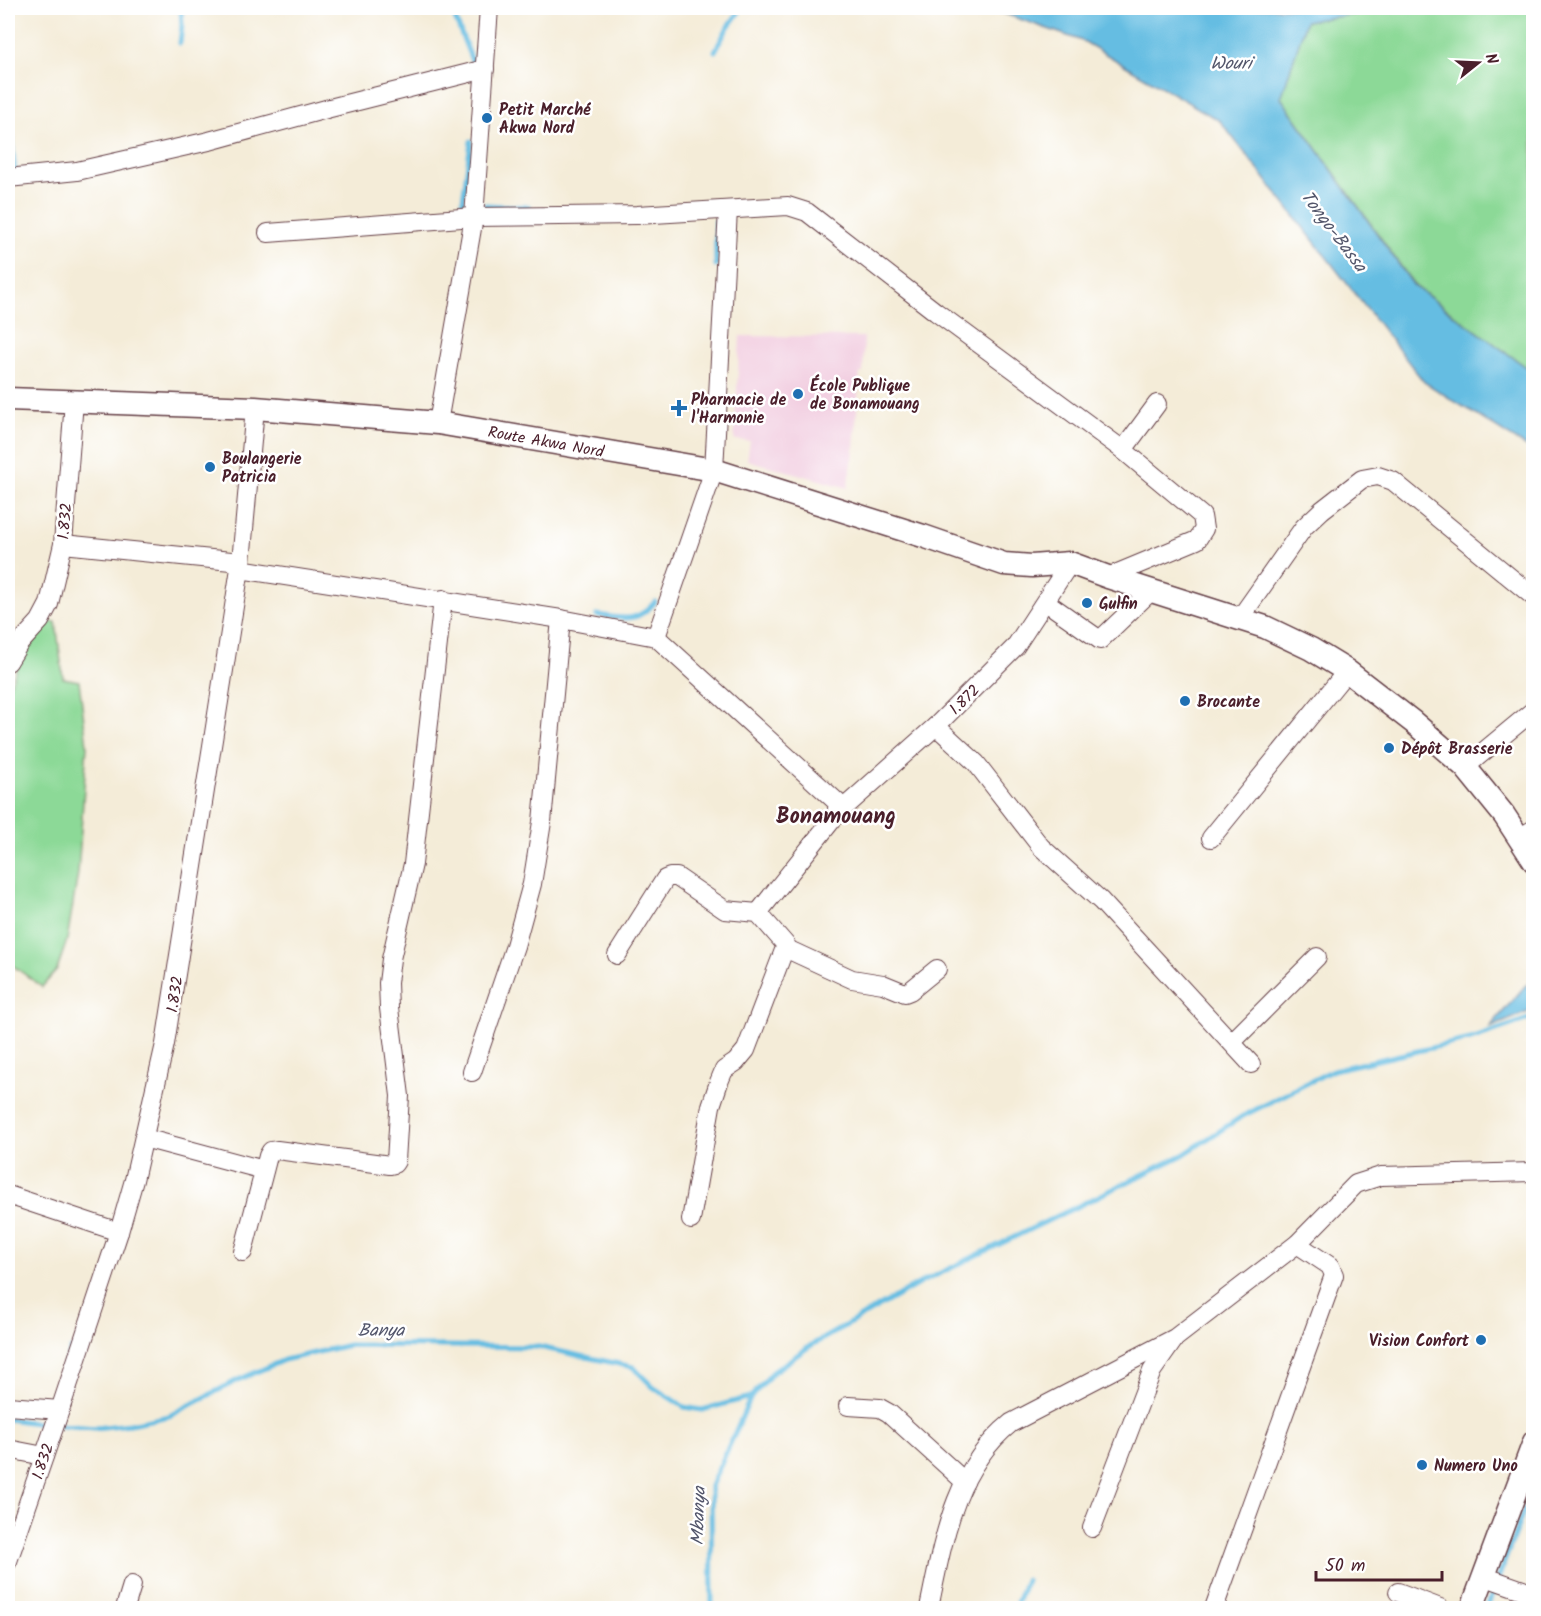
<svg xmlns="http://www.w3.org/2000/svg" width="1541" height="1616" viewBox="0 0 1541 1616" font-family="Kalam,sans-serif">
<rect width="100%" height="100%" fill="#fff"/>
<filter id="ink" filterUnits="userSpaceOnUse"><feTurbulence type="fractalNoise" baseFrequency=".0167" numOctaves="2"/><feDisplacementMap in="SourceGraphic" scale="12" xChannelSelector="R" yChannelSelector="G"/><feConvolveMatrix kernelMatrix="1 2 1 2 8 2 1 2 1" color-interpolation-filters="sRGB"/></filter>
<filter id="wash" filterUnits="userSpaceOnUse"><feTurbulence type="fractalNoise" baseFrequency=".008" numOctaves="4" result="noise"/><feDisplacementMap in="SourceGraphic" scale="24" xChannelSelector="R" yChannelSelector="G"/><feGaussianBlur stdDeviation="1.35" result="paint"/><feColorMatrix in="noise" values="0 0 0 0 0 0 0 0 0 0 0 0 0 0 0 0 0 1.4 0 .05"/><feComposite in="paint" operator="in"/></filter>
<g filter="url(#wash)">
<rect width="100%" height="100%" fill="#f4ecd8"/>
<path fill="#f2cfe1" d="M 740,336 L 864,337 L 863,373 L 860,373 L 853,460 L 851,461 L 851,474 L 849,474 L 848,488 L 747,460 L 750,441 L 734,440 Z"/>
<g fill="#8cd997" stroke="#6b7c61" stroke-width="1.5">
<path d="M 1401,8 L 1533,8 L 1533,372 L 1415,286 L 1281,98 L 1306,21 Z"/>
<path d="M 48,622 L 56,622 L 63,678 L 79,681 L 87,745 L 78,873 L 67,940 L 57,970 L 42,987 L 8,962 L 8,691 L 19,661 Z"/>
</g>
<g fill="#65bde2" stroke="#586e86" stroke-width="1.5">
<path d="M 988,8 L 1401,8 L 1306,21 L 1281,98 L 1414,286 L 1533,372 L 1533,451 L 1424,382 L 1220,121 L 1085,42 Z"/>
<path d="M 1533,981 L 1533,1010 L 1489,1028 L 1525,986 Z"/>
</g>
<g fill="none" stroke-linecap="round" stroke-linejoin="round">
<g stroke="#65bde2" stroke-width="5">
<path d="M 451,8 L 475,68"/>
<path d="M 180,43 L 182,26 L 181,8"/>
<path d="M 715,51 L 728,27 L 742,8"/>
<path d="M 8,100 L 15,175"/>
<path d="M 485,205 L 530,207"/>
<path d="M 461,215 L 471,141"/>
<path d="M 716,221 L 716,265"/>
<path d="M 597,615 C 624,618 636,624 655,602"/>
<path d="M 65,1366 L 71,1349"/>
<path d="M 50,1405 L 61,1376"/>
<path d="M 8,1419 L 50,1425"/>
<path d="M 60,1425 L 95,1428 L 130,1424 L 169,1416 L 238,1380 L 284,1360 L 349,1345 L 539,1347 L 633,1367 L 653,1387 L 684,1407 L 702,1410 L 751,1397"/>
<path d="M 712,1608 L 711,1486 L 751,1397 L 773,1372 L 810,1346 L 920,1283 L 1183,1155 L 1241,1117 L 1333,1070 L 1471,1039 L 1534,1017"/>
<path d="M 1015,1608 L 1026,1580"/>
<path d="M 1487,1608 L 1531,1491"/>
</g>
</g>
</g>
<g filter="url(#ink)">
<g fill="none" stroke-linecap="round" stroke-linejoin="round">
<g stroke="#643e45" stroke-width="20">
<g id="minor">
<path d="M 8,178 L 77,171 L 209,141 L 330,108 L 485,69"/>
<path d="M 268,233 L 474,217 L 637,215 L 788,206 L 807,212 L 936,312 L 1123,450 L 1202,516 L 1204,529 L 1197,540 L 1108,577"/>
<path d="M 438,423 L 474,217 L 489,8"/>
<path d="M 1123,450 L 1157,404"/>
<path d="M 63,544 L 241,562"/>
<path d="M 240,569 L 561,619 L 656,637 L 838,803 L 836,815 L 758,913"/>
<path d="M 1046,602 L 1100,640 L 1151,591"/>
<path d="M 1240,618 L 1304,527 L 1322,510 L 1362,479 L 1378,476 L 1393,481 L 1534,597"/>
<path d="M 656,637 L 714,470 L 728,210"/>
<path d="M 8,662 L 19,644 L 40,621 L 49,604 L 63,544 L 74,401"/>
<path d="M 936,726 L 976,763 L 1041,847 L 1101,901 L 1251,1064"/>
<path d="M 1465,767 L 1534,710"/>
<path d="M 836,815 L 936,726 L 1015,647 L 1070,563"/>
<path d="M 1211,838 L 1347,671"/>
<path d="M 1519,838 L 1534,829"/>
<path d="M 785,948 L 852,979 L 883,984 L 905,993 L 910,991 L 937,969"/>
<path d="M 617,955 L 665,879 L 670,877 L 677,877 L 725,910 L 758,913 L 786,945 L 746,1050 L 736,1062 L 724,1070 L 719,1082 L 711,1106 L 691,1220"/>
<path d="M 1232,1042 L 1317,957"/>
<path d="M 472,1072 L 515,946 L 532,884 L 542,822 L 561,619"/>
<path d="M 144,1138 L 264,1170"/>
<path d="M 8,1195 L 119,1232"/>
<path d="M 243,1252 L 268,1156 L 271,1151 L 277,1150 L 390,1165 L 394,1164 L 396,1161 L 400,1096 L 389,1008 L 388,983 L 391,959 L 413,864 L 443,599"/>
<path d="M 8,1406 L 60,1410"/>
<path d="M 848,1406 L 880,1408 L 889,1413 L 965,1482"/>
<path d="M 8,1449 L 44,1456"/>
<path d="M 1092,1528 L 1152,1371 L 1173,1341"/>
<path d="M 8,1561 L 57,1419 L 119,1232 L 134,1180 L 165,1044 L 241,562 L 255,408"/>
<path d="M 1483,1576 L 1534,1594"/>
<path d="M 1398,1592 L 1440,1608"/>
<path d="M 125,1608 L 132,1585"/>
<path d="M 929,1608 C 943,1541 954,1469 1011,1423 L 1175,1338 L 1297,1244 L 1356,1184 L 1381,1176 L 1534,1172"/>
<path d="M 1214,1608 L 1334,1275 L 1330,1266 L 1297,1244"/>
</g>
</g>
<g stroke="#643e45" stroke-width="25">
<g id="major">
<path d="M 8,399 L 255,408 L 438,423 L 714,470 L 923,536 L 1004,564 L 1032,566 L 1070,563 L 1108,577 L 1265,627 L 1311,649 L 1347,671 L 1413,722 L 1465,767 L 1504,815 L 1534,861"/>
<path d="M 1472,1608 L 1534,1442"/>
</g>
</g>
<use href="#minor" stroke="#fff" stroke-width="18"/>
<use href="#major" stroke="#fff" stroke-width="22"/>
</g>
</g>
<g fill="#1f6fb2" stroke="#fff" stroke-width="2">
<circle cx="487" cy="118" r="6"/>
<circle cx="798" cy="394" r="6"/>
<path d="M676 399h6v6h6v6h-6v6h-6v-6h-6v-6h6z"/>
<circle cx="210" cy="467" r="6"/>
<circle cx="1087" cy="603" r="6"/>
<circle cx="1185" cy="701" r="6"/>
<circle cx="1389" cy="748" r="6"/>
<circle cx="1481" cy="1340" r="6"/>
<circle cx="1422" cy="1465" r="6"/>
</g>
<g text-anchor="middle" stroke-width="5" stroke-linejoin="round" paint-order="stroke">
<g font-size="16" font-weight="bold" fill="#4a1f2b" stroke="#fff" text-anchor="start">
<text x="499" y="115">Petit Marché<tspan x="499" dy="18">Akwa Nord</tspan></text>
<text x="810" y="391">École Publique<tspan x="810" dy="18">de Bonamouang</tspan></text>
<text x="691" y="405">Pharmacie de<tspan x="691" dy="18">l'Harmonie</tspan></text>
<text x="222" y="464">Boulangerie<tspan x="222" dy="18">Patricia</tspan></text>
<text x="1099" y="609">Gulfin</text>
<text x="1197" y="707">Brocante</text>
<text x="1401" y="754">Dépôt Brasserie</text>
<text x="1469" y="1346" text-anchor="end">Vision Confort</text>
<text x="1434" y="1471">Numero Uno</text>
</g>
<g font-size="16" fill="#4a1f2b" stroke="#fff">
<text transform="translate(546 441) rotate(10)" y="6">Route Akwa Nord</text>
<text transform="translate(64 521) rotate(-85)" y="6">1.832</text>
<text transform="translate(964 699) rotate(-44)" y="6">1.872</text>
<text transform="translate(174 994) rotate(-81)" y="6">1.832</text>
<text transform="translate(42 1461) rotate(-71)" y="6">1.832</text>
</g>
<g font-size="18" font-style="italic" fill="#53566b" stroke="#fff">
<text x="1231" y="69">Wouri</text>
<text transform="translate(1334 231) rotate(53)" y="6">Tongo-Bassa</text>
<text x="381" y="1336">Banya</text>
<text transform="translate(698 1516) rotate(-88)" y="6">Mbanya</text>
</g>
<g font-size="22" font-weight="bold" fill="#4a1f2b" stroke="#fff">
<text x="836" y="823">Bonamouang</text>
</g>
</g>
<rect width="1541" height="1616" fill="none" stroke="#fff" stroke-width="30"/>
<g transform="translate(1478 63) rotate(72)" stroke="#ffffff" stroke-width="4.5" paint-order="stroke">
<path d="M0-4.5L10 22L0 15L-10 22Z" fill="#4a1f2b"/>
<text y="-9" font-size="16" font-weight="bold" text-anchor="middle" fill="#4a1f2b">N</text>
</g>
<path d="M1316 1571v9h126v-9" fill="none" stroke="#4a1f2b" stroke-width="3"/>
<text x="1325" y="1571" font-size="18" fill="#4a1f2b" stroke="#ffffff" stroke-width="4.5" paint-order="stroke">50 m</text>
</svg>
